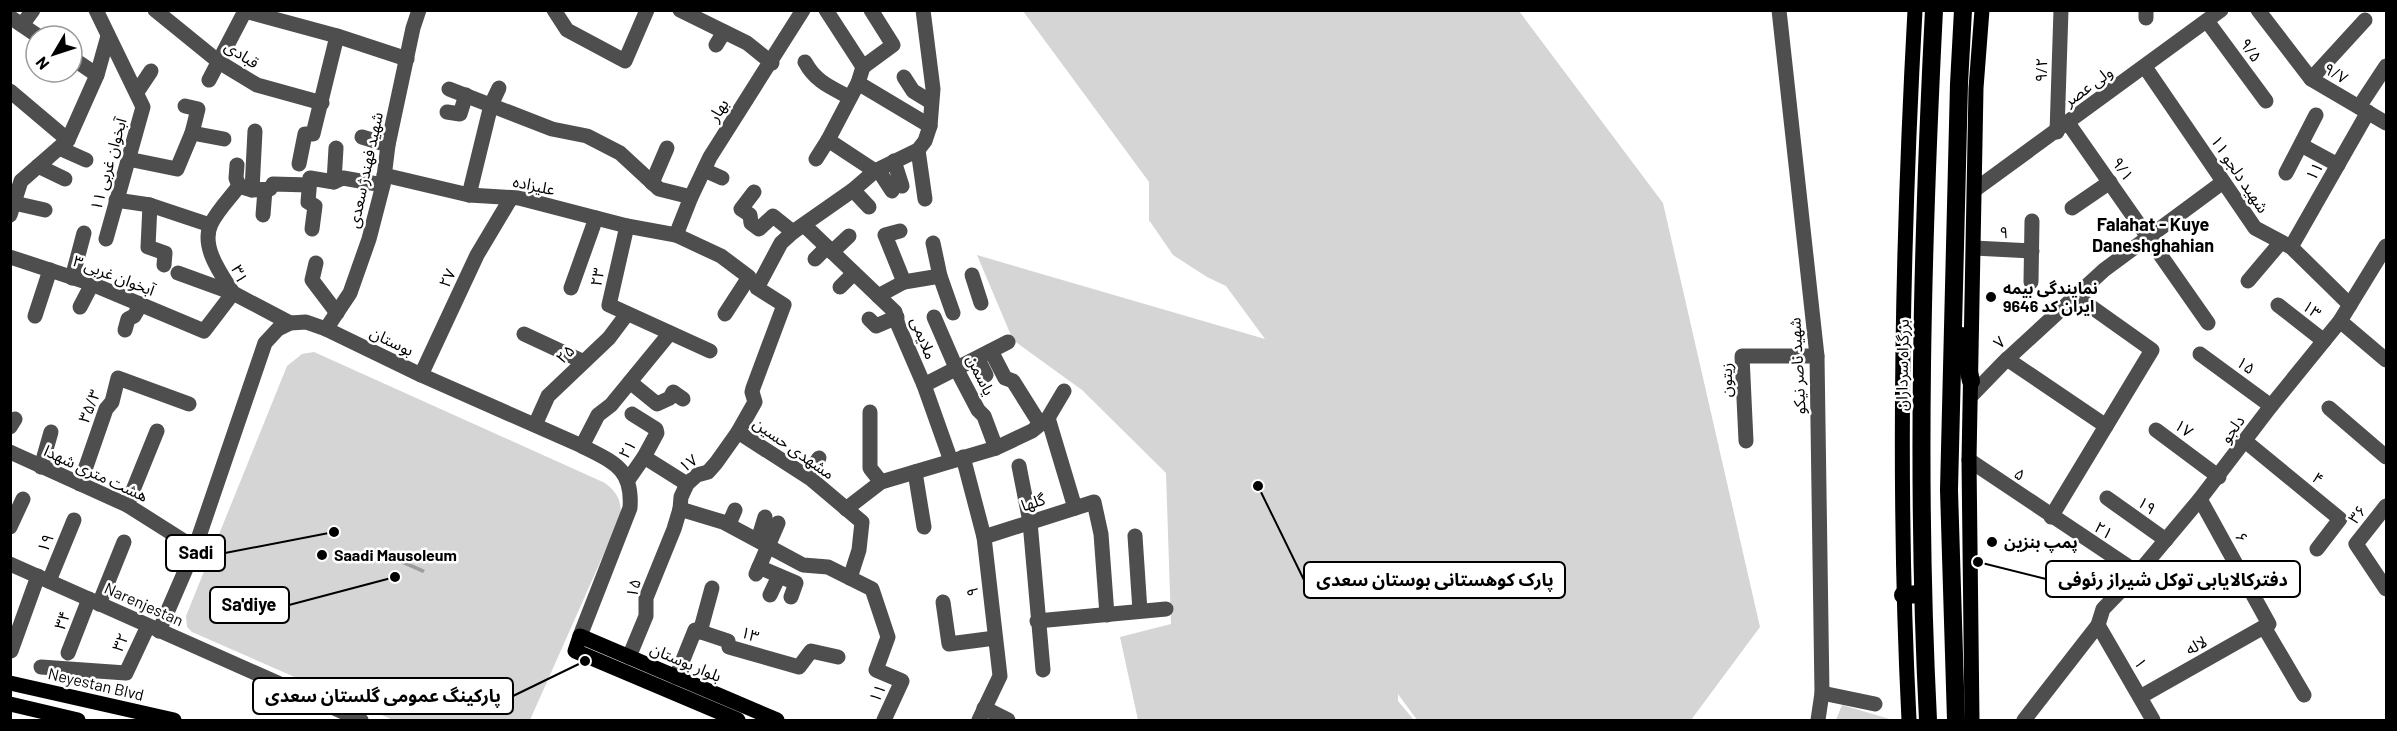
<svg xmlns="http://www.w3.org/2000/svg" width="2397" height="731" viewBox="0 0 2397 731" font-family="Barlow,'Noto Sans Arabic',sans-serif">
<rect width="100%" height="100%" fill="#fff"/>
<g fill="#d5d5d5">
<path d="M 1023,11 L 1519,11 L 1663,203 L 1760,627 L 1691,720 L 1417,720 L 1398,694 L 1398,701 L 1414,720 L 1138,720 L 1120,637 L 1171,624 L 1166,473 L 1082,390 L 1013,340 L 977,255 L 1265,339 L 1226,286 L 1207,277 L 1173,255 L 1149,220 L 1149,182 Z"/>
<path d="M 314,352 L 605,483 C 617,492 621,500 621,515 L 530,720 L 393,720 L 192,632 L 187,627 L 186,616 L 287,366 L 302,354 Z"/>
<path d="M 1842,705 L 1893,720 L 1836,720 Z"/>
</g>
<path fill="#9c9c9c" d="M 376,548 L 425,570 L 423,573 L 375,552 Z"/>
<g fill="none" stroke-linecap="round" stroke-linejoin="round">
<g stroke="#4e4e4e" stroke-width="15">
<path d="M 96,10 L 143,107 L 106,239"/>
<path d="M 155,10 L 219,62 L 257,85 L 322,103"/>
<path d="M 554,10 L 567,30 L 625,61 L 647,10"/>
<path d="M 680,10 L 747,43 L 772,63"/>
<path d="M 826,10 L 863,67 L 858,83 L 930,126"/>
<path d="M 1779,10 L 1817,356 L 1822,693 L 1818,720"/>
<path d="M 2258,10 L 2311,79 L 2386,123"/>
<path d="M 10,17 L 38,36"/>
<path d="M 2146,18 L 2146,10"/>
<path d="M 2207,21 L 2266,101"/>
<path d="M 22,25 L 33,10"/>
<path d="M 716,45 L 724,32"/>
<path d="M 72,58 L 97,75"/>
<path d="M 805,62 C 815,81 830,87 849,97"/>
<path d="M 863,67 L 893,45 L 871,10"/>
<path d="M 2145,67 L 2255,228 L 2291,247 L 2350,305"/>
<path d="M 904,77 L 913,91 L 931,102"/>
<path d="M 2311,79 L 2365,20"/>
<path d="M 209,80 L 245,11 L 337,36 L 407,59"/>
<path d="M 449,89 L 552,129 L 587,136 L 620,153 L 659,189 L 691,197"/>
<path d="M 10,91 L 68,140"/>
<path d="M 137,92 L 151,71"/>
<path d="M 2359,107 L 2386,66"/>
<path d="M 447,112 L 460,114 L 466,95"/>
<path d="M 2068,123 L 2208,323"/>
<path d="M 2057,132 L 2061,10"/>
<path d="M 192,133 L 224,139"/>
<path d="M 362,137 L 388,145"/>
<path d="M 828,140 L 875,171"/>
<path d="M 2301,145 L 2338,165"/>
<path d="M 59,148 L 86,160"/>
<path d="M 918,150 L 925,199"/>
<path d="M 128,159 L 177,169 L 192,133 L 198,109 L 185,106"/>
<path d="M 816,159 L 828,140 L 858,83"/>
<path d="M 894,161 L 902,186"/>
<path d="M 299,164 L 305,134 L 313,134 L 337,36"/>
<path d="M 237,165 L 236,178 L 239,186"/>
<path d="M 38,166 L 65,179"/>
<path d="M 704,170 L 722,178"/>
<path d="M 879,171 L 892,191"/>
<path d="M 2286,173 L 2316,115"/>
<path d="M 384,175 L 469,195 L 519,198 L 627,226 L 676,235 L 721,256 L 749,277 L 725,314"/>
<path d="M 334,182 L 336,148"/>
<path d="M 652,183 L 667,148"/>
<path d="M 1976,189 L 2221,10"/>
<path d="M 252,190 L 255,131"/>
<path d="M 853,190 L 869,207"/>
<path d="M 754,192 L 741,209 L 750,215 L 751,223 L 759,229 L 773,216 L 793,232"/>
<path d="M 469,195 L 491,105 L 499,88"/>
<path d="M 116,200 L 150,205 L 210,225"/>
<path d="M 14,203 L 45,210"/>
<path d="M 150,205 L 148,247 L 165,253 L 164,265"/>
<path d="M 2072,208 L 2110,182"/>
<path d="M 10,215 L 21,181 L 68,140 L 97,75 L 108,36"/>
<path d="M 263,215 L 265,190"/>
<path d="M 804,225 L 895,312 L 898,325 L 924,385 L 951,461"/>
<path d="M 627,226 L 609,305 L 710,351"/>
<path d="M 312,229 L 315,206 L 308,202 L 310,178 L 334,182 L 343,178 L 383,185"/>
<path d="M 900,231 L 885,235 L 904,282"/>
<path d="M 676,235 L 691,197 L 710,157 L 803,10"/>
<path d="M 933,243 L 940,276 L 953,313"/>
<path d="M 2291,247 L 2368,112"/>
<path d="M 1974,248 L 2032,251"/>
<path d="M 832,252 L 849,236"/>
<path d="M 10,257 L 92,284 L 204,331 L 233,293 C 222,275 200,247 211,224 C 217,211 230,198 239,186 L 252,190 L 270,189 L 273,184 L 309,185"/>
<path d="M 815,259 L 827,247"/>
<path d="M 316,263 L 312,280 L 337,313"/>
<path d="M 178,273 L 233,293 L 290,323"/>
<path d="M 972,275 L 981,303"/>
<path d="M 72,278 L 84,233"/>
<path d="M 2248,281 L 2281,242"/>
<path d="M 2031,282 L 2032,221"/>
<path d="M 840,287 L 854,273"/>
<path d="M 571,288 L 596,218"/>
<path d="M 878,296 L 904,282 L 940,276"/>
<path d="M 2278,305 L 2324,341"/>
<path d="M 80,307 L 92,284"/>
<path d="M 35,316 L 50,270"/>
<path d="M 934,317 L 957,370 L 978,410 L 984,416 L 996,448"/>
<path d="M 869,319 L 876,326 L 897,317"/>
<path d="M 2340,321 L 2386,360"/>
<path d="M 326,329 L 350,293 L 369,239 L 383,185 L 388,145 L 413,28 L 419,10"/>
<path d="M 125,330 L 128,319 L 134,316 L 141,304"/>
<path d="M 524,334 L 582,361"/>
<path d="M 991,351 L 1005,378 L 1013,381 L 1040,424"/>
<path d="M 2200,354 L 2271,406"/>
<path d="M 978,359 L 986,375"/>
<path d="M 2007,359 L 2106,426"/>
<path d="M 421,375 L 477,255 L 511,198"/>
<path d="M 630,382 L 657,404 L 670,398 L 673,392 L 683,399"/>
<path d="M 924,385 L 1008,342"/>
<path d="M 1971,396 L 2004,362 L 2104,270 L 2223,182"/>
<path d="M 2329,408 L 2386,457"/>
<path d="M 870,412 L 870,468 L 881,482"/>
<path d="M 1048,418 L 1075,508"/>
<path d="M 535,425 L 548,396 L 609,338 L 627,314"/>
<path d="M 10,427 L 15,419"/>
<path d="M 2156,430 L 2219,477"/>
<path d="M 738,432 L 811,479 L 862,522 L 859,550 L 850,578"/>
<path d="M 1746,441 L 1742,356 L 1817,356"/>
<path d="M 2245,441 L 2340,519 L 2317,549"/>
<path d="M 582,446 L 598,415 L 611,405 L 670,333"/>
<path d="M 10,452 L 127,505 L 195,548"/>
<path d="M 644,457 L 687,484"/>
<path d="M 963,457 L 984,537 L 1000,676 L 979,720"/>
<path d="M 1969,460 L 2138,573"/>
<path d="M 1019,466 L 1030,522 L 1043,670"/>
<path d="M 41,467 L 51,432"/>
<path d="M 915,472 L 924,527"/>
<path d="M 807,476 L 819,458"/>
<path d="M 628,480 L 644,457 L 657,433 L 656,429 L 632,414"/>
<path d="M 80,484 L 106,409 L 112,402 L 118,378 L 189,404"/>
<path d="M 2107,498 L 2166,540"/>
<path d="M 127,505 L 157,431"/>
<path d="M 2386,506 L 2356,544 L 2386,589"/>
<path d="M 680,509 L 723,522 L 803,565 L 828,567 L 872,589 L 888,637 L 876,670 L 902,681 L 884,720"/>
<path d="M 846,509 L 881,482 L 996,448 L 1032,431 L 1048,418 L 1064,391"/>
<path d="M 2051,517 L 2152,350 L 2076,296"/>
<path d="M 729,524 L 735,510"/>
<path d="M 10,527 L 23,499"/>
<path d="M 1135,536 L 1140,611"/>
<path d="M 984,537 L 1094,502 L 1101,534 L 1107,615"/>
<path d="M 758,540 L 765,517"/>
<path d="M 10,564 L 361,720"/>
<path d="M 759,567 L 796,583 L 791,597"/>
<path d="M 756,574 L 778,523"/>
<path d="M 49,581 L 74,520"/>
<path d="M 770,595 L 779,576"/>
<path d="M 943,602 L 949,644 L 995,638"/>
<path d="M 99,604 L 124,542"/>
<path d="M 1037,621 L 1166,609"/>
<path d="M 2098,625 L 2153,720"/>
<path d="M 2264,627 L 2304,695"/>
<path d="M 159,631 L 195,548 L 265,343 L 278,329 L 290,323 L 306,322 L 326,329 L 421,375 L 582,446 C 613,462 633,468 630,508 L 580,636"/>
<path d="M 700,632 L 712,588"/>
<path d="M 11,651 L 38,576"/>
<path d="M 68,653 L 89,599"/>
<path d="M 629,657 L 646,616 L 646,598 L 674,529 L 680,509 L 681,497 L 687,484 L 697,475 L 708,472 L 716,463 L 738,432 L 755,402 L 752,392 L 753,388 L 784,305 L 757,288 L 781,243 L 793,232 L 853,190 L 875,171 L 918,150 L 925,141 L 930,126 L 933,89 L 923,10"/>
<path d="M 41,667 L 126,673 L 148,626"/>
<path d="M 676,677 L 695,630 L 728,641 L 729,647 L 799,667 L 811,651 L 838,657"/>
<path d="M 1822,693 L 1875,704"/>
<path d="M 2140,697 L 2269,624 L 2200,499"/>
<path d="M 984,708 L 1008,720"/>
<path d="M 2024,720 L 2098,625 L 2103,609 L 2138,573 L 2200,499 L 2271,406 L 2340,321 L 2386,246"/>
</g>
<g stroke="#000" stroke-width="15">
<path d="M 10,683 L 174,720"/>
<path d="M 10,704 L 78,720"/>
<path d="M 738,720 L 575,651 L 580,636 L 777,720"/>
<path d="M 1909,720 C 1897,484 1902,247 1915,10"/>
<path d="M 1972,720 L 1969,460 L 1976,88 L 1982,10"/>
</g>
<g stroke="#000" stroke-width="18">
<path d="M 1961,336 L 1971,381"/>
<path d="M 1903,595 L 1922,594"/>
<path d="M 1928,720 C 1916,484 1922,247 1934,10"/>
<path d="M 1956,720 L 1949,490 L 1959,84 L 1963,10"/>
</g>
</g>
<g fill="#000" stroke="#fff" stroke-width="2">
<circle cx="1991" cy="297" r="6"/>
<circle cx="1992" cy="542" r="6"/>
<circle cx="322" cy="555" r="6"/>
</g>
<g text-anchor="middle" stroke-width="5" stroke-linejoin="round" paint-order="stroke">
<g font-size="16" fill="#000" stroke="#fff">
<text transform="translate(2251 50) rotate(54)" y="6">۹/۵</text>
<text transform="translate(242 54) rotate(33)" y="6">قبادی</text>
<text transform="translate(2041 70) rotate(-88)" y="6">۹/۲</text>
<text transform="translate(2336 73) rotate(31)" y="6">۹/۷</text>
<text transform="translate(2088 86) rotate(-36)" y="6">ولی عصر</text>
<text transform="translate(718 110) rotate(-58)" y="6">بهار</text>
<text transform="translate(108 164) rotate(-74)" y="6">آبخوان غربی ۱۱</text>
<text transform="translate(2123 169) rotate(55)" y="6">۹/۱</text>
<text transform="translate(365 170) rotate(-78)" y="6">شهید فهندژ سعدی</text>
<text transform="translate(2314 171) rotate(-60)" y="6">۱۱</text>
<text transform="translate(2240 174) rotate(56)" y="6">شهید دلجو ۱۱</text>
<text transform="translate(534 185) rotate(12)" y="6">علیزاده</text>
<text transform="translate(2004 232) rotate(3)" y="6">۹</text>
<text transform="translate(240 274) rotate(65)" y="6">۳۱</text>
<text transform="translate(114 275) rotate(21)" y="6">آبخوان غربی ۳</text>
<text transform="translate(597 277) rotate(-78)" y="6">۲۳</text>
<text transform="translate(447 278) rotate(-65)" y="6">۲۷</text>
<text transform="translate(2312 309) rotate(39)" y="6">۱۳</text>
<text transform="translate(924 338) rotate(69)" y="6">ملایمی</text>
<text transform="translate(392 341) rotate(26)" y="6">بوستان</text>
<text transform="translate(1999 342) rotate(-43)" y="6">۷</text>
<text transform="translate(565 354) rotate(-44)" y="6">۲۵</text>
<text transform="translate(1902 365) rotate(-89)" y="6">بزرگراه سرداران</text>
<text transform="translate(2246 365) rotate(36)" y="6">۱۵</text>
<text transform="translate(1797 366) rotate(-93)" y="6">شهید ناصر نیکو</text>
<text transform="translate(981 375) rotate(64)" y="6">یاسمن</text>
<text transform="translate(1726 380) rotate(-90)" y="6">زیتون</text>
<text transform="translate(89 406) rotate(-68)" y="6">۳۵/۳</text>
<text transform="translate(2184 428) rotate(36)" y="6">۱۷</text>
<text transform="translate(2232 429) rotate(-54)" y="6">دلجو</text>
<text transform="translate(794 448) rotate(35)" y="6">مشهدی حسین</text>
<text transform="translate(627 449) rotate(-58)" y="6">۲۱</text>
<text transform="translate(688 463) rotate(-37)" y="6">۱۷</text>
<text transform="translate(96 473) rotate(25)" y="6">هشت متری شهدا</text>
<text transform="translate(2020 474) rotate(35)" y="6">۵</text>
<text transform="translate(2318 478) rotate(40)" y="6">۴</text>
<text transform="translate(1033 502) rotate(-18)" y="6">گلها</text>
<text transform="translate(2147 505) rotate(35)" y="6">۱۹</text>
<text transform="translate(2357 514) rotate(-52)" y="6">۳۶</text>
<text transform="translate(2104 530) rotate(33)" y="6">۲۱</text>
<text transform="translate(2242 537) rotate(61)" y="6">۶</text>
<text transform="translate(45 543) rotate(-67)" y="6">۱۹</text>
<text transform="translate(633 588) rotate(-75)" y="6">۱۵</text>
<text transform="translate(972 592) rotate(-97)" y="6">۹</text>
<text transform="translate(144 604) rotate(24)" y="6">Narenjestan</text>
<text transform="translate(62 620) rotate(-69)" y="6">۳۴</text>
<text transform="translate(750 634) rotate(19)" y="6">۱۳</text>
<text transform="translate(120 642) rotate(-66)" y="6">۳۲</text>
<text transform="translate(2196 645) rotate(-29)" y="6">لاله</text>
<text transform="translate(686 662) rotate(23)" y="6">بلوار بوستان</text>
<text transform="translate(2141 663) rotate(60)" y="6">۱</text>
<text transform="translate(96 684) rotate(13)" y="6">Neyestan Blvd</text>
<text transform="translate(877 693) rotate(-65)" y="6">۱۱</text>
</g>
<g font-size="16" font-weight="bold" fill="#000" stroke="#fff" text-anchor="start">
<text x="2003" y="294">نمایندگی بیمه<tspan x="2003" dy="18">ایران کد 9646</tspan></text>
<text x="2004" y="548">پمپ بنزین</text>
<text x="334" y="561">Saadi Mausoleum</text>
</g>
<g font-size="18" font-weight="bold" fill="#000" stroke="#fff">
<text x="2153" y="231">Falahat - Kuye<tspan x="2153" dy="21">Daneshghahian</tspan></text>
</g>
</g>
<path fill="none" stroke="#000" stroke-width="2" d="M334 532L225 553M1978 562L2046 579M1258 486L1304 580M395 577L289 605M585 661L513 696"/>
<g fill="#000" stroke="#fff" stroke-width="2">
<circle cx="334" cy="532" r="6"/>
<circle cx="1978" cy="562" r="6"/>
<circle cx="1258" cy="486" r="6"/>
<circle cx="395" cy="577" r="6"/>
<circle cx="585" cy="661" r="6"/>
</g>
<g fill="#fff" stroke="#000" stroke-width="2">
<rect x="166" y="535" width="59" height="36" rx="6"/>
<rect x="2046" y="561" width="254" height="36" rx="6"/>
<rect x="1304" y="562" width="261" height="36" rx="6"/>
<rect x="210" y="587" width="79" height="36" rx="6"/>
<rect x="253" y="678" width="260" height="36" rx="6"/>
</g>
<g font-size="18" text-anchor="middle" font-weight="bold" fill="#000">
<text x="196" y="559">Sadi</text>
<text x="2173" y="586">دفترکالایابی توکل شیراز رئوفی</text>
<text x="1435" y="586">پارک کوهستانی بوستان سعدی</text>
<text x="249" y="611">Sa'diye</text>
<text x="383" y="702">پارکینگ عمومی گلستان سعدی</text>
</g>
<rect width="2397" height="731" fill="none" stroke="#000000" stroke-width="24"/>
<g transform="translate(54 54) rotate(231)"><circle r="28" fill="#ffffff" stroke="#999999" stroke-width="1.5"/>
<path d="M0-4.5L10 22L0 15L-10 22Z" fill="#000000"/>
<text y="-9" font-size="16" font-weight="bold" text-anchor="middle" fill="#000000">N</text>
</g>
</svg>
